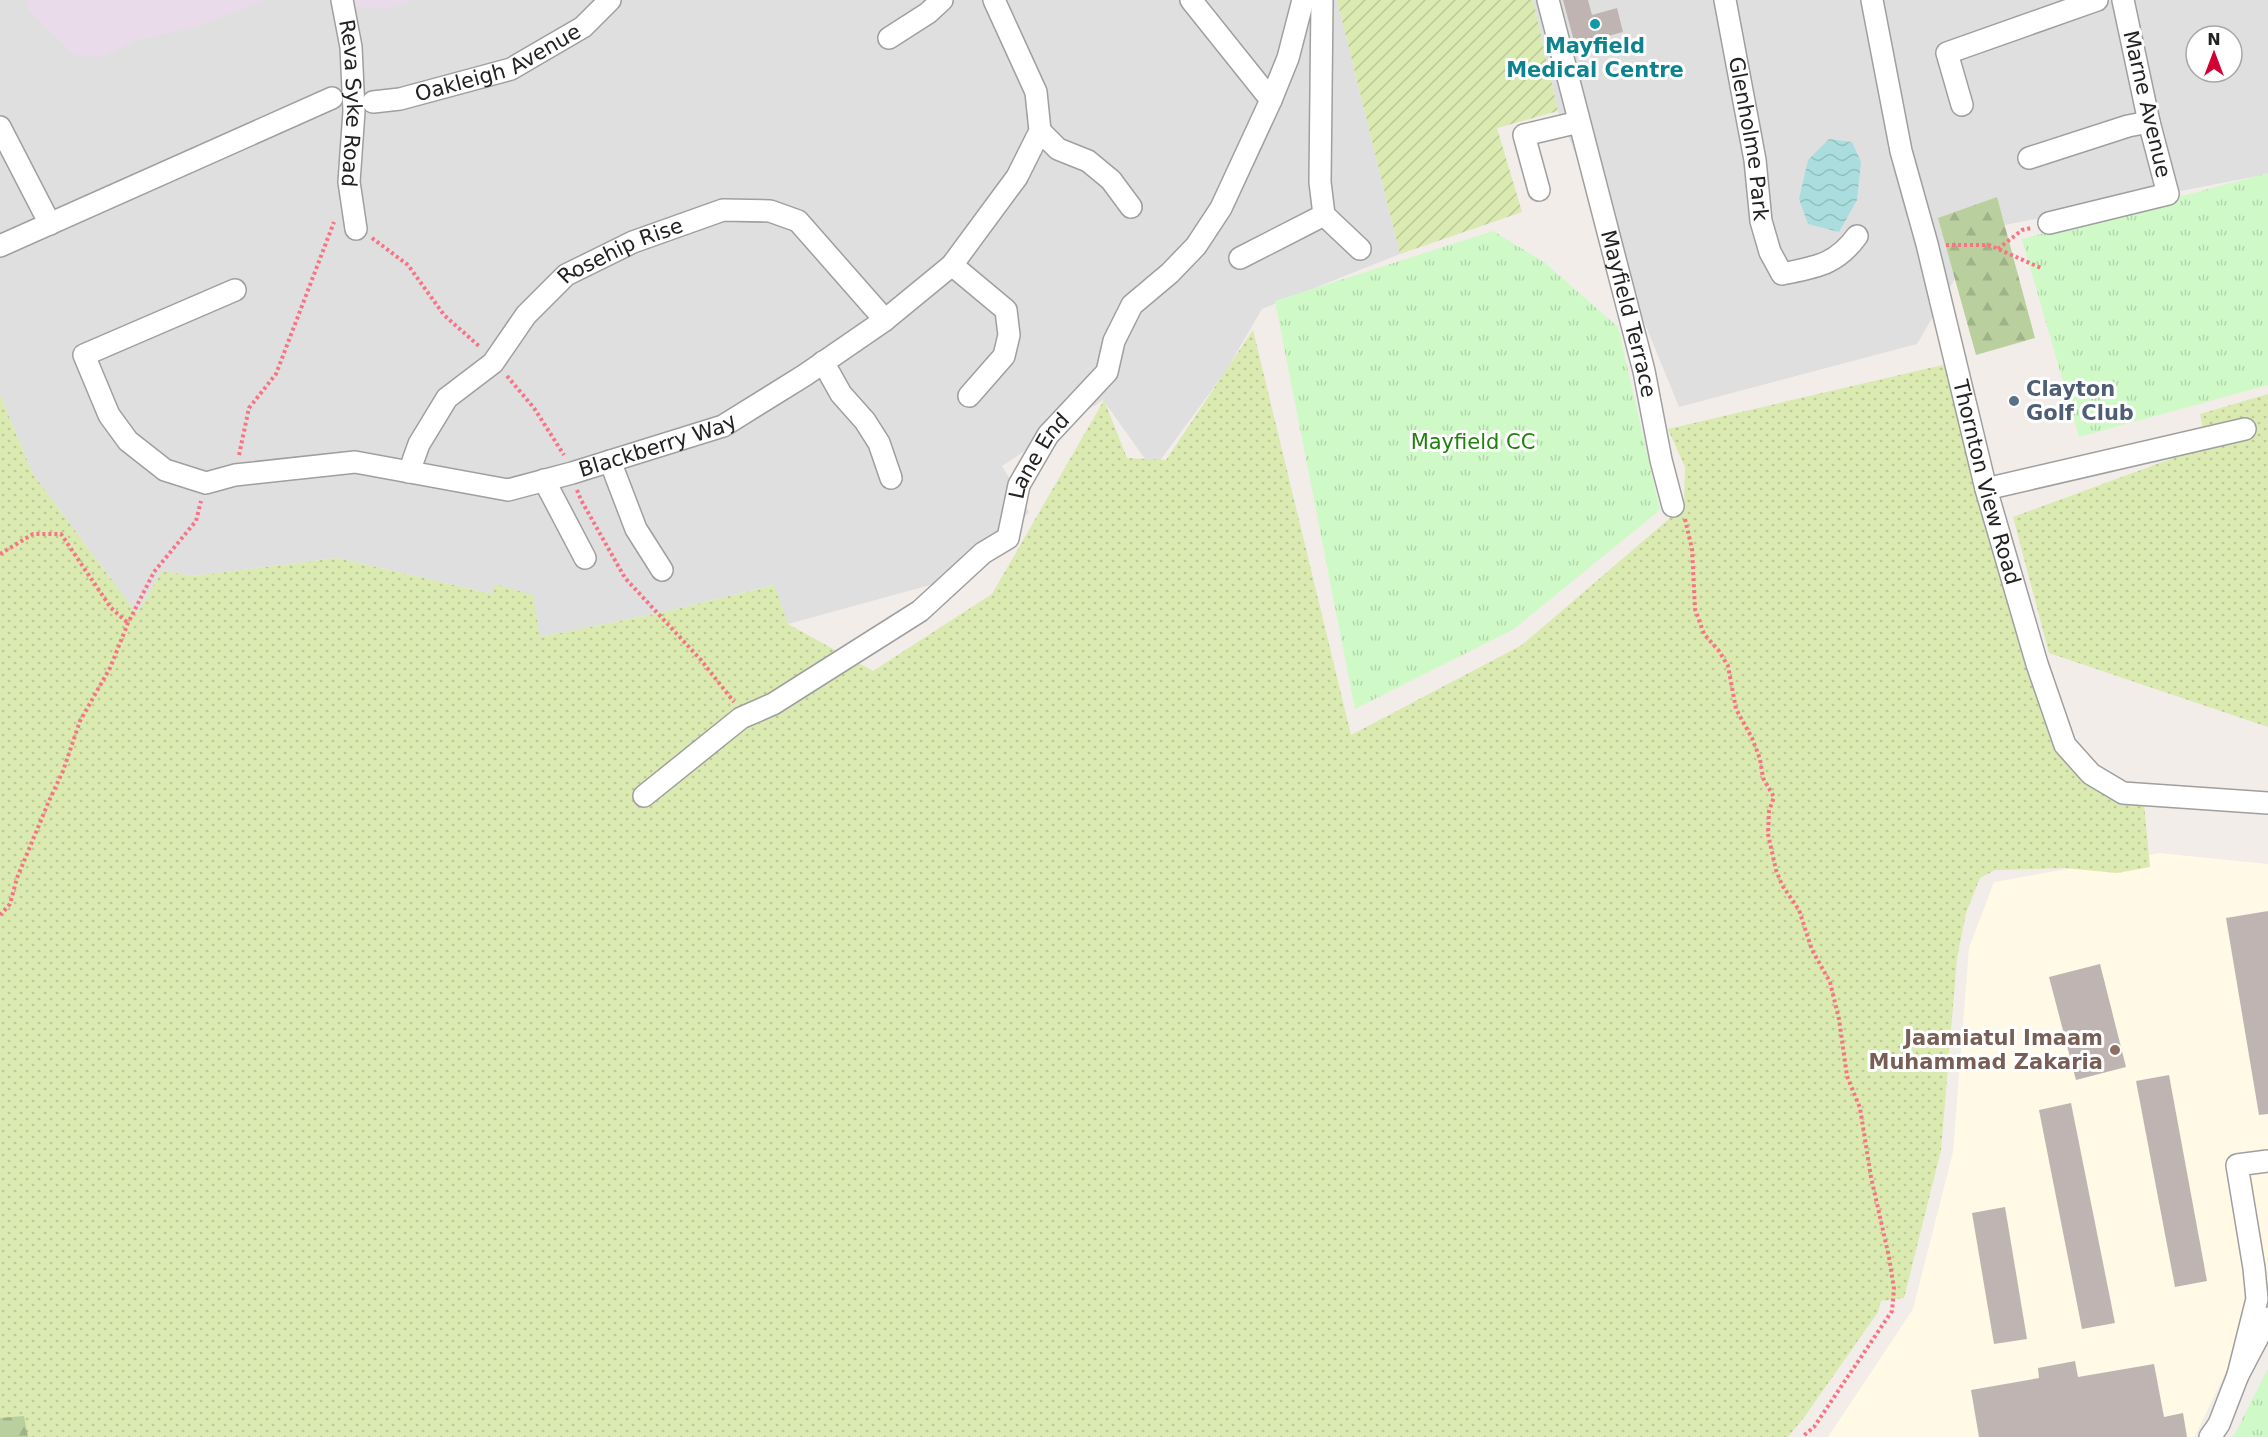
<svg xmlns="http://www.w3.org/2000/svg" width="2268" height="1437" viewBox="0 0 2268 1437" font-family="'DejaVu Sans',sans-serif">
<defs>
<pattern id="grass-dots" width="8" height="8" patternUnits="userSpaceOnUse" patternTransform="scale(1.5)"><rect width="8" height="8" fill="#daeab0"/><path d="M2 2h.1M6 6h.1" fill="none" stroke="#bbc897" stroke-width="1.8" stroke-linecap="round"/></pattern>
<pattern id="forest-firs" width="22" height="20" patternUnits="userSpaceOnUse" patternTransform="scale(1.5)"><rect width="22" height="20" fill="#b9d09e"/><path d="M5 1l3.5 6h-7zM16 11l3.5 6h-7z" fill="#9fb288"/></pattern>
<pattern id="park-tufts" width="24" height="20" patternUnits="userSpaceOnUse" patternTransform="scale(1.5)"><rect width="24" height="20" fill="#d0f9c8"/><path d="M3 7l-1-3M5 7V3M7 7l1-3M15 17l-1-3M17 17v-4M19 17l1-3" fill="none" stroke="#b2d5ac"/></pattern>
<pattern id="garden-furrows" width="10" height="10" patternUnits="userSpaceOnUse" patternTransform="scale(1.5)"><rect width="10" height="10" fill="#daeab0"/><path d="M-1 1l2-2M0 10L10 0M9 11l2-2" fill="none" stroke="#bbc897"/></pattern>
<pattern id="water-waves" width="16" height="10" patternUnits="userSpaceOnUse" patternTransform="scale(1.5)"><rect width="16" height="10" fill="#aadede"/><path d="M0 5q4-4 8 0t8 0" fill="none" stroke="#92bebe"/></pattern>
</defs>
<rect width="100%" height="100%" fill="#f2ede9"/>
<g fill="#e0dfdf" fill-rule="evenodd">
<path d="M 0,0 L 1337,0 L 1400,254 L 1262,309 L 1226,371 L 1153,470 L 1103,400 L 1002,466 L 1029,512 L 974,573 L 788,624 L 773,585 L 660,613 L 540,637 L 496,584 L 493,594 L 337,558 L 193,576 L 162,571 L 137,614 L 33,474 L 0,395 Z"/>
<path d="M 1533,0 L 2268,0 L 2268,174 L 1984,229 L 1917,344 L 1679,407 L 1558,111 ZM 2196,36 L 2232,36 L 2232,72 L 2196,72 Z"/>
</g>
<g fill="#eadbeb">
<path d="M 28,0 L 265,0 L 192,28 L 137,40 L 101,57 L 74,55 L 27,9 Z"/>
<path d="M 354,0 L 411,0 L 386,9 L 354,7 Z"/>
</g>
<path fill="#fff9e5" d="M 2159,853 L 2268,864 L 2268,1284 L 2196,1434 L 2194,1437 L 1828,1437 L 1913,1309 L 1953,1152 L 1969,948 L 1994,882 Z"/>
<g fill="url(#grass-dots)">
<path d="M 1253,330 L 1351,735 L 1522,645 L 1684,506 L 1685,467 L 1668,429 L 1947,364 L 2051,721 L 2102,782 L 2144,804 L 2150,867 L 2117,873 L 2065,868 L 1995,870 L 1980,878 L 1966,913 L 1957,958 L 1941,1150 L 1904,1298 L 1881,1301 L 1878,1312 L 1805,1416 L 1788,1437 L 0,1437 L 0,395 L 33,474 L 137,614 L 162,571 L 193,576 L 337,558 L 493,594 L 495,584 L 533,595 L 540,637 L 660,613 L 774,585 L 788,624 L 873,671 L 992,594 L 1104,400 L 1127,458 L 1166,460 Z"/>
<path d="M 2268,394 L 2268,727 L 2049,653 L 2013,517 L 2206,446 L 2200,414 Z"/>
</g>
<g fill="url(#forest-firs)">
<path d="M 1997,197 L 2035,338 L 1976,355 L 1938,218 Z"/>
<path d="M 24,1416 L 28,1437 L 0,1437 L 0,1418 Z"/>
</g>
<g fill="url(#park-tufts)">
<path d="M 2268,173 L 2268,385 L 2079,437 L 2022,239 Z"/>
<path d="M 1493,231 L 1544,262 L 1618,327 L 1660,510 L 1514,629 L 1355,709 L 1275,301 Z"/>
<path d="M 2268,1368 L 2268,1437 L 2232,1437 L 2236,1432 Z"/>
</g>
<path fill="url(#garden-furrows)" d="M 1337,0 L 1533,0 L 1558,111 L 1497,128 L 1522,212 L 1400,254 Z"/>
<path fill="url(#water-waves)" d="M 1829,139 L 1852,142 L 1861,162 L 1857,200 L 1839,232 L 1808,224 L 1799,199 L 1808,160 Z"/>
<g fill="#bfb4b2">
<path d="M 1563,0 L 1588,0 L 1592,15 L 1617,8 L 1623,32 L 1575,45 Z"/>
<path d="M 2268,911 L 2268,1114 L 2259,1115 L 2226,918 Z"/>
<path d="M 2100,964 L 2126,1067 L 2076,1080 L 2049,977 Z"/>
<path d="M 2169,1075 L 2207,1281 L 2175,1287 L 2136,1081 Z"/>
<path d="M 2071,1103 L 2115,1323 L 2082,1329 L 2039,1110 Z"/>
<path d="M 2005,1207 L 2027,1339 L 1994,1344 L 1972,1213 Z"/>
<path d="M 2075,1361 L 2078,1377 L 2154,1364 L 2164,1417 L 2183,1413 L 2187,1437 L 1979,1437 L 1971,1390 L 2039,1378 L 2038,1368 Z"/>
</g>
<g fill="none" stroke-linecap="round" stroke-linejoin="round">
<g stroke="#9f9f9f" stroke-width="24">
<g id="minor">
<path id="s1" d="M 342,0 L 351,47 L 354,111 L 349,182 L 356,229"/>
<path d="M 1191,0 L 1271,100"/>
<path id="s2" d="M 1548,0 L 1644,371 L 1661,460 L 1673,506"/>
<path id="s3" d="M 1725,0 L 1755,160 L 1761,221 L 1770,252 L 1782,274 C 1816,267 1836,265 1857,236"/>
<path id="s4" d="M 1872,0 L 1901,151 L 1927,244 L 1986,489 L 2037,664 L 2065,745 L 2091,774 L 2123,793 L 2268,803"/>
<path d="M 889,38 L 928,13 L 942,0"/>
<path id="s5" d="M 373,102 L 400,99 L 511,69 L 583,27 L 610,0"/>
<path d="M 1962,105 L 1947,53 L 2097,0"/>
<path d="M 0,127 L 50,224"/>
<path d="M 1040,131 L 1058,149 L 1088,161 L 1111,180 L 1131,207"/>
<path d="M 2029,158 L 2128,126 L 2149,122"/>
<path d="M 1539,190 L 1524,135 L 1579,122"/>
<path d="M 1324,215 L 1360,249"/>
<path d="M 2049,223 L 2168,194 L 2149,122 L 2123,0"/>
<path d="M 0,246 L 332,98"/>
<path d="M 1240,258 L 1324,215 L 1320,182 L 1322,0"/>
<path d="M 952,265 L 1006,310 L 1009,335 L 1004,356 L 969,396"/>
<path id="s6" d="M 235,290 L 84,355 L 109,415 L 128,441 L 165,470 L 206,483 L 235,475 L 355,462 L 508,490 L 572,473 L 723,426 L 805,375 L 885,320 L 952,265 L 1017,177 L 1040,131 L 1036,92 L 994,0"/>
<path d="M 823,362 L 841,394 L 865,421 L 879,443 L 891,478"/>
<path d="M 610,461 L 636,529 L 662,570"/>
<path id="s7" d="M 409,472 L 419,444 L 447,398 L 493,363 L 526,315 L 566,275 L 633,242 L 723,210 L 770,211 L 798,221 L 885,320"/>
<path d="M 544,480 L 585,558"/>
<path d="M 1986,489 L 2245,429"/>
<path id="s8" d="M 644,796 L 741,718 L 773,704 L 920,611 L 983,553 L 1008,538 L 1019,485 L 1048,435 L 1107,372 L 1114,341 L 1132,305 L 1170,273 L 1196,246 L 1221,208 L 1271,100 L 1288,58 L 1303,0"/>
<path d="M 2238,1375 L 2257,1299 L 2254,1268 L 2237,1165 L 2268,1161"/>
<path d="M 2210,1437 L 2219,1424 L 2238,1375 L 2268,1318"/>
</g>
</g>
<g stroke="#f87384" stroke-width="4" stroke-dasharray="3 3" stroke-linecap="butt">
<path d="M 372,238 L 408,265 L 444,315 L 480,347"/>
<path d="M 1946,245 L 1989,245 L 2041,268"/>
<path d="M 1998,249 L 2022,230 L 2031,228"/>
<path d="M 507,376 L 534,408 L 564,455"/>
<path d="M 239,455 L 249,408 L 276,374 L 334,222"/>
<path d="M 577,490 L 581,500 L 625,578 L 701,660 L 734,702"/>
<path d="M 1685,519 L 1692,549 L 1695,609 L 1704,634 L 1719,651 L 1728,666 L 1736,709 L 1752,738 L 1760,759 L 1763,778 L 1774,797 L 1769,811 L 1768,834 L 1776,870 L 1782,885 L 1799,910 L 1812,950 L 1830,982 L 1839,1019 L 1847,1076 L 1860,1108 L 1871,1177 L 1889,1257 L 1894,1289 L 1892,1311 L 1814,1427 L 1802,1437"/>
<path d="M 0,554 L 33,534 L 61,534 L 111,608 L 128,623"/>
<path d="M 0,915 L 10,904 L 17,878 L 49,801 L 63,771 L 80,721 L 110,668 L 128,623 L 154,572 L 196,521 L 201,501"/>
</g>
<use href="#minor" stroke="#fff" stroke-width="21"/>
</g>
<circle fill="#0f9aa8" stroke="#fff" stroke-width="2" cx="1595" cy="24" r="6"/>
<circle fill="#5c6f8a" stroke="#fff" stroke-width="2" cx="2014" cy="401" r="6"/>
<circle fill="#8d6e63" stroke="#fff" stroke-width="2" cx="2115" cy="1050" r="6"/>
<g text-anchor="middle" stroke-width="6" stroke-linejoin="round" paint-order="stroke">
<g font-size="21" font-weight="bold" fill="#0d838f" stroke="#fff">
<text x="1595" y="53">Mayfield<tspan x="1595" dy="24">Medical Centre</tspan></text>
</g>
<g font-size="21" fill="#222" stroke="#fff">
<text dy="7" stroke="none"><textPath href="#s5" startOffset="132">Oakleigh Avenue</textPath></text>
<text dy="7" stroke="none"><textPath href="#s1" startOffset="104">Reva Syke Road</textPath></text>
<text transform="translate(2147 104) rotate(77)" y="7">Marne Avenue</text>
<text dy="7" stroke="none"><textPath href="#s3" startOffset="141">Glenholme Park</textPath></text>
<text dy="7" stroke="none"><textPath href="#s7" startOffset="316">Rosehip Rise</textPath></text>
<text dy="7" stroke="none"><textPath href="#s2" startOffset="324">Mayfield Terrace</textPath></text>
<text dy="7" stroke="none"><textPath href="#s6" startOffset="814">Blackberry Way</textPath></text>
<text dy="7" stroke="none"><textPath href="#s8" startOffset="537">Lane End</textPath></text>
<text dy="7" stroke="none"><textPath href="#s4" startOffset="496">Thornton View Road</textPath></text>
</g>
<g font-size="21" font-weight="bold" fill="#4e5e75" stroke="#fff" text-anchor="start">
<text x="2026" y="396">Clayton<tspan x="2026" dy="24">Golf Club</tspan></text>
</g>
<g font-size="21" fill="#1f820d" stroke="#fff">
<text x="1473" y="449">Mayfield CC</text>
</g>
<g font-size="21" font-weight="bold" fill="#785e54" stroke="#fff" text-anchor="end">
<text x="2103" y="1045">Jaamiatul Imaam<tspan x="2103" dy="24">Muhammad Zakaria</tspan></text>
</g>
</g>
<g transform="translate(2214 54)"><circle r="28" fill="#ffffff" stroke="#a7a7a7" stroke-width="1.5"/>
<path d="M0-4.5L10 22L0 15L-10 22Z" fill="#d10233"/>
<text y="-9" font-size="16" font-weight="bold" text-anchor="middle" fill="#222222">N</text>
</g>
</svg>
